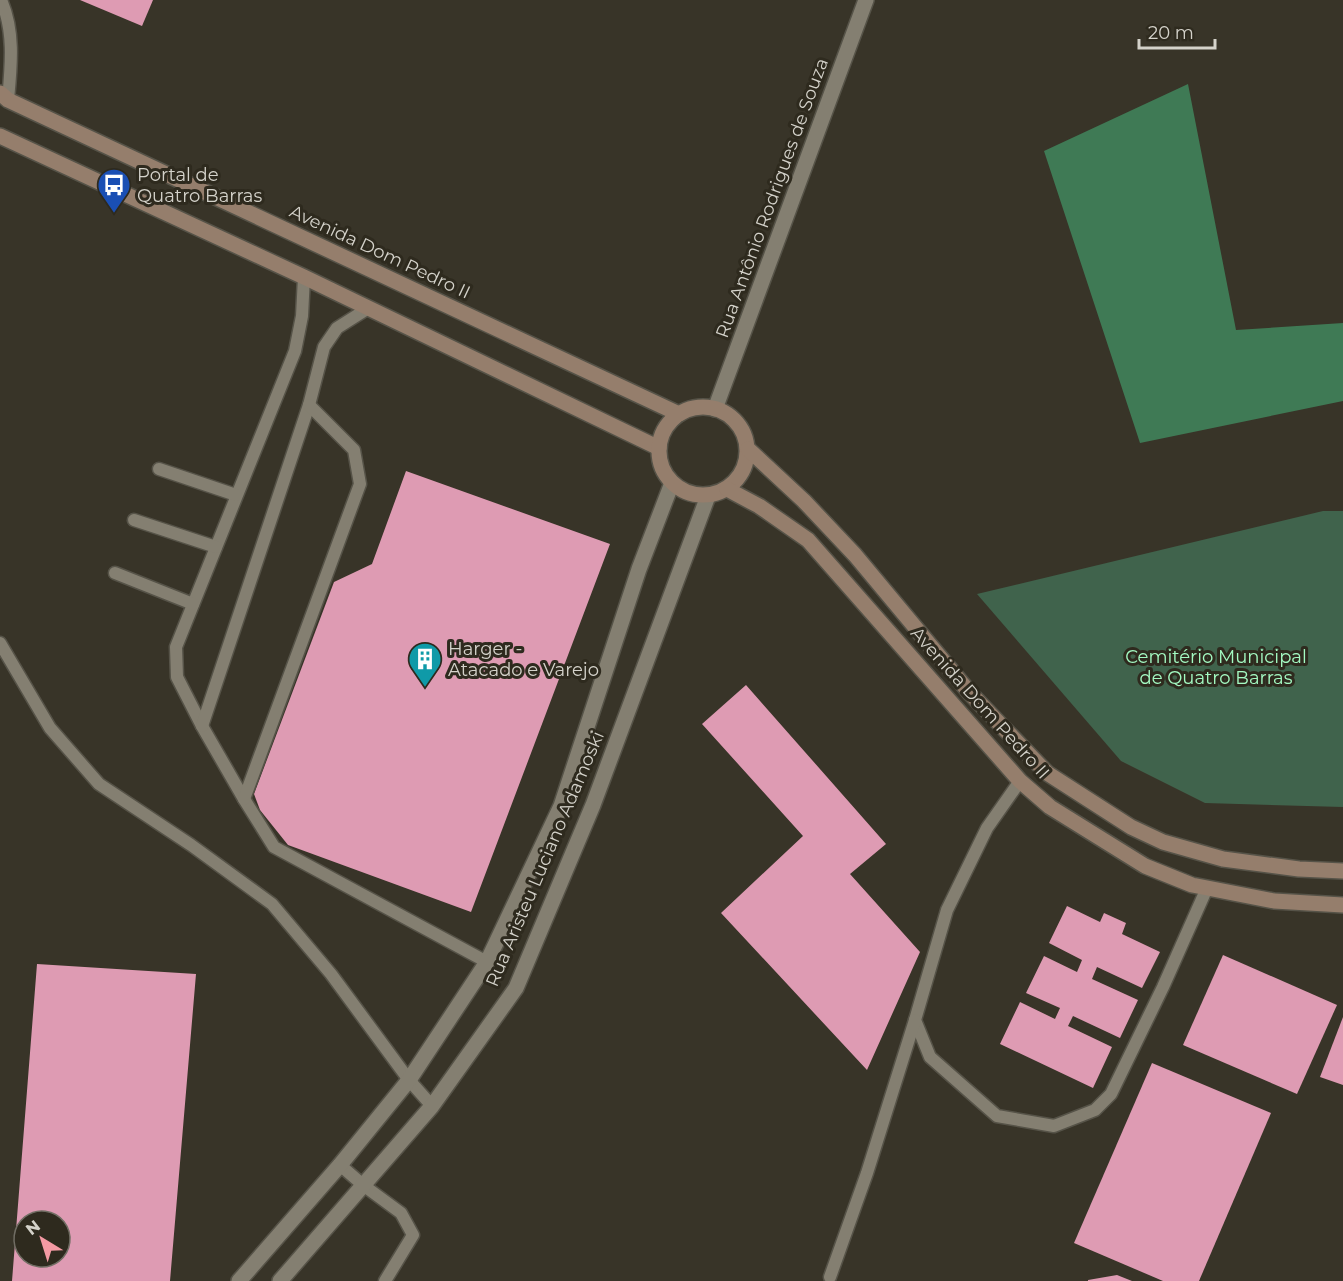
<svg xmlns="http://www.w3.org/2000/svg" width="1343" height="1281" viewBox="0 0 1343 1281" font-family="Montserrat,sans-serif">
<rect width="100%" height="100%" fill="#383428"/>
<path fill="#40634c" d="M 1323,511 L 1343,511 L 1343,807 L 1205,803 L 1121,761 L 977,594 Z"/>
<path fill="#3f7a55" d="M 1188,84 L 1236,330 L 1343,323 L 1343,401 L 1140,443 L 1044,151 Z"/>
<g fill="#de9bb3" fill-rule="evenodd">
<path d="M 80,0 L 153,0 L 142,26 Z"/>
<path d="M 406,471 L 610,544 L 471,912 L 288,845 L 260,810 L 254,794 L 334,582 L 372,564 Z"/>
<path d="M 746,685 L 886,844 L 850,874 L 920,952 L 867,1070 L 721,913 L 803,836 L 702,724 Z"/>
<path d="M 1067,906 L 1100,922 L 1104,913 L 1126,923 L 1122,934 L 1160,952 L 1142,988 L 1097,967 L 1092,979 L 1138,1000 L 1120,1038 L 1073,1016 L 1068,1026 L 1112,1047 L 1093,1088 L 1000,1044 L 1020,1002 L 1055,1019 L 1060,1008 L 1026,993 L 1044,956 L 1077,972 L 1082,960 L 1049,943 Z"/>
<path d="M 1223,955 L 1337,1005 L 1297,1094 L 1183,1045 Z"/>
<path d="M 37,964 L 196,974 L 170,1281 L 12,1281 ZM 24,1221 L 60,1221 L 60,1257 L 24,1257 Z"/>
<path d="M 1343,1017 L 1343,1085 L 1320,1077 Z"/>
<path d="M 1152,1063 L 1271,1113 L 1199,1281 L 1163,1281 L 1074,1243 Z"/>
<path d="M 1117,1275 L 1132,1281 L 1088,1281 L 1088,1280 Z"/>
</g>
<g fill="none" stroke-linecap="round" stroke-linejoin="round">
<g stroke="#565348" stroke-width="15">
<g id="service">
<path d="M 1,0 C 15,31 11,67 8,100"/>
<path d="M 304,277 L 302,316 L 295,351 L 176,647 L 177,677 L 202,726 L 244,799 L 274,847 L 487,962"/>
<path d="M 159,469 L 236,495"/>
<path d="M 134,520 L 216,547"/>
<path d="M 115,573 L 193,604"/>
<path d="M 0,643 L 50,728 L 99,784 L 191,845 L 272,904 L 331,974 L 409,1080 L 432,1106"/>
<path d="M 202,726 L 309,405 L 324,347 L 337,328 L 367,309"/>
<path d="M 1020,781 L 987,828 L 947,910 L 915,1020 L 930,1057 L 997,1116 L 1054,1126 L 1095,1110 L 1111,1094 L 1163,987 L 1207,888"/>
<path d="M 244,799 L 360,484 L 354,450 L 309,405"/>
<path d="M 340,1165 L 363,1185 L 401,1213 L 413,1235 L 385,1281"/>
<path d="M 830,1277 L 867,1173 L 915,1020"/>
</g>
</g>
<g stroke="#565348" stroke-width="18">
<g id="tertiary">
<path d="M 715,409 L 866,0"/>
<path d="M 239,1281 L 340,1165 L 409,1080 L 487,962 L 561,806 L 639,569 L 672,483"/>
<path d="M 280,1281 L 432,1106 L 516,988 L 593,805 L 708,496"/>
</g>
</g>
<g stroke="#565348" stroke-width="18">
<g id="secondary">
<path d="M 0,93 L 8,100 L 679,414"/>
<path d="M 0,136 L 304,277 L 659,448"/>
<circle cx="703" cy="451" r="44"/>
<path d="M 748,449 L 804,501 L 855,555 L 970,693 L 1047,773 L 1131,827 L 1163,842 L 1223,859 L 1299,869 L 1343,871"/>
<path d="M 727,489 L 759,506 L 808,540 L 1020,781 L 1050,807 L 1145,866 L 1192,885 L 1274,901 L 1343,905"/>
</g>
</g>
<use href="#service" stroke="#847f71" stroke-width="12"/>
<use href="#tertiary" stroke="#847f71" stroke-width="15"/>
<use href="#secondary" stroke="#957e6c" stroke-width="15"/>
</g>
<defs>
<g id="bus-pin" transform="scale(1.725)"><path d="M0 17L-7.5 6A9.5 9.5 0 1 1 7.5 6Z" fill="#1a4fb4" stroke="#2e2a1e"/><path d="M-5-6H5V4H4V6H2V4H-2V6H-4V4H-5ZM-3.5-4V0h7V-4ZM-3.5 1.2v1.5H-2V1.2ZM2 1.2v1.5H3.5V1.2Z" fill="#fff"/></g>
<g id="building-pin" transform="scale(1.725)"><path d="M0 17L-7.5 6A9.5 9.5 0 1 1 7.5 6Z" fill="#0f9aa8" stroke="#2e2a1e"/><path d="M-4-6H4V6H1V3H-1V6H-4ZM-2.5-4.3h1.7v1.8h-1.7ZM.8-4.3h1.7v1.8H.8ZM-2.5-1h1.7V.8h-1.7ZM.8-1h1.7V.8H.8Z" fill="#fff"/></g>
</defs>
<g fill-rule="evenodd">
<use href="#bus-pin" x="114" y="185"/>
<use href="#building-pin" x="425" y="659"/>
</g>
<g text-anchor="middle" stroke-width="6" stroke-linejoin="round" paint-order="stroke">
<g font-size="18" fill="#d4d2ca" stroke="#2e2a1e" text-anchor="start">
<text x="137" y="181">Portal de<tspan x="137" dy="21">Quatro Barras</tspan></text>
<text x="448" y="655">Harger -<tspan x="448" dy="21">Atacado e Varejo</tspan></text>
</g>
<g font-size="18" fill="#d4d2ca" stroke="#2e2a1e">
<text transform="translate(772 198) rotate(-70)" y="6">Rua Antônio Rodrigues de Souza</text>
<text transform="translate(380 252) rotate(25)" y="6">Avenida Dom Pedro II</text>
<text transform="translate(980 703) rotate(48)" y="6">Avenida Dom Pedro II</text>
<text transform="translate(545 859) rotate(-67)" y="6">Rua Aristeu Luciano Adamoski</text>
</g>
<g font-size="18" fill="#a4fbc3" stroke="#2e2a1e">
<text x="1216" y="663">Cemitério Municipal<tspan x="1216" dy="21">de Quatro Barras</tspan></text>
</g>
</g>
<g transform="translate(42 1239) rotate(322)"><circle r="28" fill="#2e2a1e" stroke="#706d63" stroke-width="1.5"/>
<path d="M0-4.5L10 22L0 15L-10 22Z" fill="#f49aa4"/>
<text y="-9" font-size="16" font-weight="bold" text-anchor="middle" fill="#d4d2ca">N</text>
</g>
<path d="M1139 39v9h76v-9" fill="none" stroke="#d4d2ca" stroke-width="3"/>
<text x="1148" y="39" font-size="18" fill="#d4d2ca" stroke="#2e2a1e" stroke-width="4.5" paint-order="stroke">20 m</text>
</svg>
